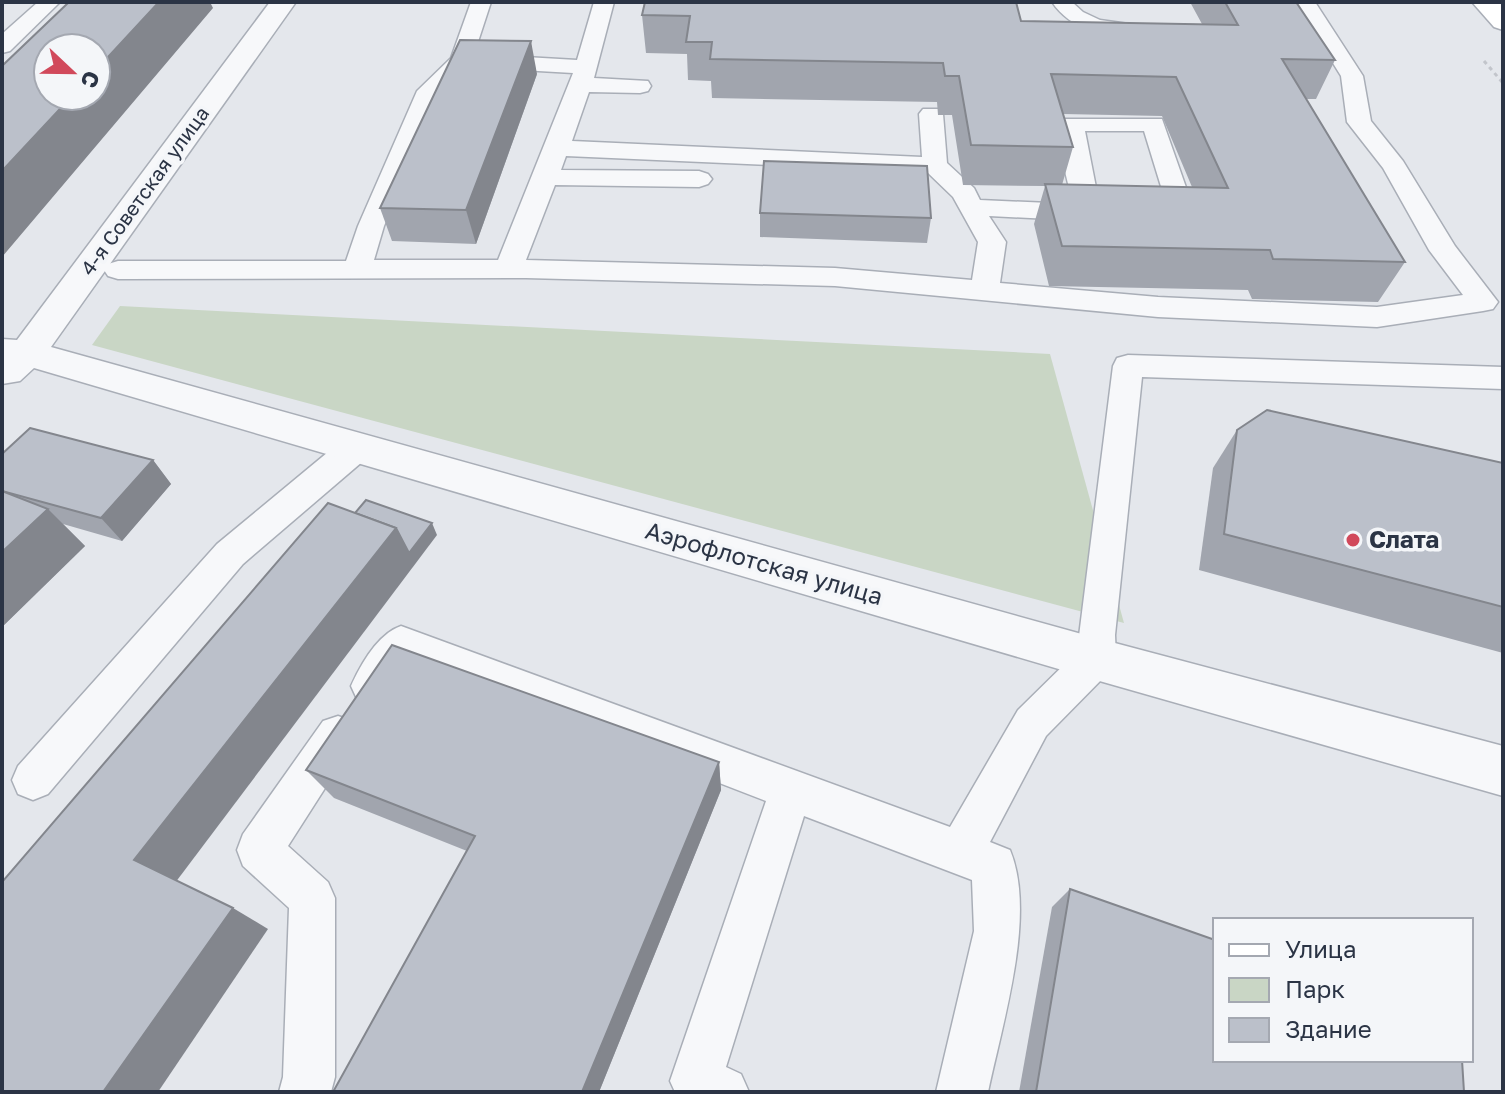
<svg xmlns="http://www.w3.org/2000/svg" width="1505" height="1094" viewBox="0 0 1505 1094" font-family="'Golos Text',sans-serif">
<rect width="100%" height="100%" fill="#e4e7ec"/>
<path fill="#c9d6c5" d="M 120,306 L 1050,354 L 1124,623 L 92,345 Z"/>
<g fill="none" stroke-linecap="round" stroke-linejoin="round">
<g stroke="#a9aeb7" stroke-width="3">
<g id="lane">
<path d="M 38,2 L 60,2 L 10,51 L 2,53 L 2,34 Z"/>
<path d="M 471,2 L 491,2 L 474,54 L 577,60 L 594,2 L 614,2 L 594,78 L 648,81 L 651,86 L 648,91 L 640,93 L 589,92 L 572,141 L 922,157 L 919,114 L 923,109 L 939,109 L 943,114 L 947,163 L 974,188 L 980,200 L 1073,204 C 1069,185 1053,136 1064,119 L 1162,119 L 1195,213 L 1191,219 L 1162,222 L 1153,220 L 1149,214 L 1153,208 L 1167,206 L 1144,131 L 1085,131 L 1101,213 L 1097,219 L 1088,221 L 989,216 L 1006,242 L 1000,283 L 1158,297 L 1377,307 L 1463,295 L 1429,250 L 1383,168 L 1347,122 L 1341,76 L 1295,2 L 1315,2 L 1363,76 L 1371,121 L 1403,161 L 1455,246 L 1498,302 L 1493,309 L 1483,311 L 1377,327 L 1158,317 L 835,286 L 526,278 L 118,279 L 108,276 L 104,270 L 108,264 L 118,261 L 346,261 L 358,226 L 417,91 L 451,58 ZM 467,67 L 573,73 L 498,260 L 374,260 L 384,226 L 439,94 ZM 566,156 L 927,172 L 953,197 L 978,242 L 972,280 L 835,268 L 526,260 L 555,185 L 699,187 L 708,184 L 712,179 L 708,174 L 699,171 L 561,170 Z"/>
<path d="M 1052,2 L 1072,2 L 1083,12 L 1100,20 L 1143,26 L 1146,31 L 1135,37 C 1102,35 1072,31 1052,2 Z"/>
<path d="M 1128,355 L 1503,367 L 1503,389 L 1142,377 L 1115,635 L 1116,659 L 1110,671 L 1046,736 L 990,842 L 1010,850 C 1037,915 1002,1024 988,1092 L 936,1092 L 974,931 L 972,880 L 804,816 L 726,1067 L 741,1074 L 749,1092 L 675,1092 L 670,1081 L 766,801 L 409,663 L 385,699 L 371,704 L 357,699 L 351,686 C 361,664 378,634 401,626 L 950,827 L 1018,710 L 1077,652 L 1113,366 L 1117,358 Z"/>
<path d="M 357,435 L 369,438 L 374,447 L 369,456 L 243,564 L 48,794 L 33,800 L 18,794 L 12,780 L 18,766 L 217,544 L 345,438 Z"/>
<path d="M 338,716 L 353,721 L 359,735 L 288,846 L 328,882 L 335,898 L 335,1077 L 331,1092 L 279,1092 L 283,1077 L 289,908 L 243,866 L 237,850 L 243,834 L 323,721 Z"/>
</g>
</g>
<g stroke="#a9aeb7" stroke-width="3">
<path id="street" d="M 270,2 L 296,2 L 51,347 L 1096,638 L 1503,746 L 1503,796 L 1096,680 L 34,368 L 20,381 L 2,384 L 2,339 L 17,340 Z"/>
</g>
<g stroke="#a9aeb7" stroke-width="3">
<path id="secondary" d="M 1472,2 L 1499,2 L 1503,7 L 1503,30 L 1494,27 Z"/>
</g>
<path stroke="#c2c5cb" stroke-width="3" stroke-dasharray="4 4" stroke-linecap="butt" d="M 1484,61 L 1503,83"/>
<use href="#lane" fill="#f7f8fa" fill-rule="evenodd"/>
<use href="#street" fill="#f7f8fa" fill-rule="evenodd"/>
<use href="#secondary" fill="#fff" fill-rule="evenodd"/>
</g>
<g fill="#a1a5ae" fill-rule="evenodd">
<path d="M 1190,2 L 1296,2 L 1335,60 L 1316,99 L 1306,99 L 1405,262 L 1378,302 L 1252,299 L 1248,290 L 1049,286 L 1034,224 L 1045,186 L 963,185 L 952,115 L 938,115 L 937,102 L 712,98 L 711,81 L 688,80 L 687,54 L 646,53 L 642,15 L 1202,24 ZM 1063,114 L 1162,116 L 1192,187 L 1062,185 L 1073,147 Z"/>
<path d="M 537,74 L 476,244 L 392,241 L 380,208 Z"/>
<path d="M 760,213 L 931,218 L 927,243 L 760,237 Z"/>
<path d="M 1237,430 L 1503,463 L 1503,653 L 1199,570 L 1213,468 Z"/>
<path d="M 2,454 L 153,460 L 171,484 L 122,541 L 63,524 L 85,546 L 2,627 Z"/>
<path d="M 719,762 L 721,790 L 599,1092 L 333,1092 L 467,851 L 334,798 L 306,770 Z"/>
<path d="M 1070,889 L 1464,1092 L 1019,1092 L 1052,907 Z"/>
</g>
<g fill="#83868d">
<path d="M 159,2 L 210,2 L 213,8 L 2,257 L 2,171 L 72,96 L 96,96 L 96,70 Z"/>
<path d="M 531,41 L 537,74 L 476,244 L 466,210 Z"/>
<path d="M 153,460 L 171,484 L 122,541 L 101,518 Z"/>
<path d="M 48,509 L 85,546 L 2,627 L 2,552 Z"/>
<path d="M 432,523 L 437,535 L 175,883 L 134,860 L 396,528 Z"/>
<path d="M 719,762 L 721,790 L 599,1092 L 582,1092 Z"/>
<path d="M 233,908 L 268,929 L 158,1092 L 103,1092 Z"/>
</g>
<g fill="#bbc0ca" stroke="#83868d" stroke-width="2">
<path d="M 69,2 L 159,2 L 96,70 L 96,48 L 48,48 L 48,96 L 72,96 L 2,171 L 2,66 Z"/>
<path d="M 645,2 L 1016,2 L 1021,21 L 1238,25 L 1225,2 L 1296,2 L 1335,60 L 1282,59 L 1405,262 L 1273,259 L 1270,250 L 1062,246 L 1045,184 L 1228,188 L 1176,77 L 1051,74 L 1073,147 L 971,145 L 959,76 L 945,76 L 943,63 L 710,59 L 712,42 L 686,42 L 690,16 L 642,15 Z"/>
<path d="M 460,40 L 531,41 L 466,210 L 380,208 Z"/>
<path d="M 764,161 L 927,166 L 931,218 L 760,213 Z"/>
<path d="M 1267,410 L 1503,463 L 1503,607 L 1224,534 L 1237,430 Z"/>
<path d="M 30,428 L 153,460 L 101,518 L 2,491 L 2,454 Z"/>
<path d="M 2,491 L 48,509 L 2,552 Z"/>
<path d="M 366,500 L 432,523 L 409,553 L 396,528 L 355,513 Z"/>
<path d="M 328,503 L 396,528 L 134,860 L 233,908 L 103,1092 L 2,1092 L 2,882 Z"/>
<path d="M 392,645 L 719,762 L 582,1092 L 333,1092 L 475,836 L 306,770 Z"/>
<path d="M 1070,889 L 1215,940 L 1215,1060 L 1462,1060 L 1464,1092 L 1036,1092 Z"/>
</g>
<circle fill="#d1495b" stroke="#f4f6f9" stroke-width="3" cx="1353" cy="540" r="8"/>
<g text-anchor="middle" stroke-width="7" stroke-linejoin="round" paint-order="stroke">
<g font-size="20" fill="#2b3445" stroke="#f4f6f9">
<text transform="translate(145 191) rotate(-54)" y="7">4-я Советская улица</text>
</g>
<g font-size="24" font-weight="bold" fill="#2b3445" stroke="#f4f6f9" text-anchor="start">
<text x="1369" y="548">Слата</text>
</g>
<g font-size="24" fill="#2b3445" stroke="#f4f6f9">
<text transform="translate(764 564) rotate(16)" y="8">Аэрофлотская улица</text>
</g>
</g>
<rect width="1505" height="1094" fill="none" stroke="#2b3445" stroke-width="8"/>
<rect x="1213" y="918" width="260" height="144" fill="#f4f6f9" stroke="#a4a8b1" stroke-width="2"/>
<rect x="1229" y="944" width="40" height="12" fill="#ffffff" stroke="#a4a8b1" stroke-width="2"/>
<text x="1285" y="958" font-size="24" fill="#2b3445">Улица</text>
<rect x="1229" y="978" width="40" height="24" fill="#c9d6c5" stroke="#a4a8b1" stroke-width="2"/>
<text x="1285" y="998" font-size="24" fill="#2b3445">Парк</text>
<rect x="1229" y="1018" width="40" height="24" fill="#bbc0ca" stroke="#a4a8b1" stroke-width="2"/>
<text x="1285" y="1038" font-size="24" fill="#2b3445">Здание</text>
<g transform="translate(72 72) rotate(112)"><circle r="38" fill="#f4f6f9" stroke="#a4a8b1" stroke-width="2"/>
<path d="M0-6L14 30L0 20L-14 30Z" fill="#d1495b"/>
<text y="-12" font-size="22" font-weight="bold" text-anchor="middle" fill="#2b3445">С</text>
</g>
</svg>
